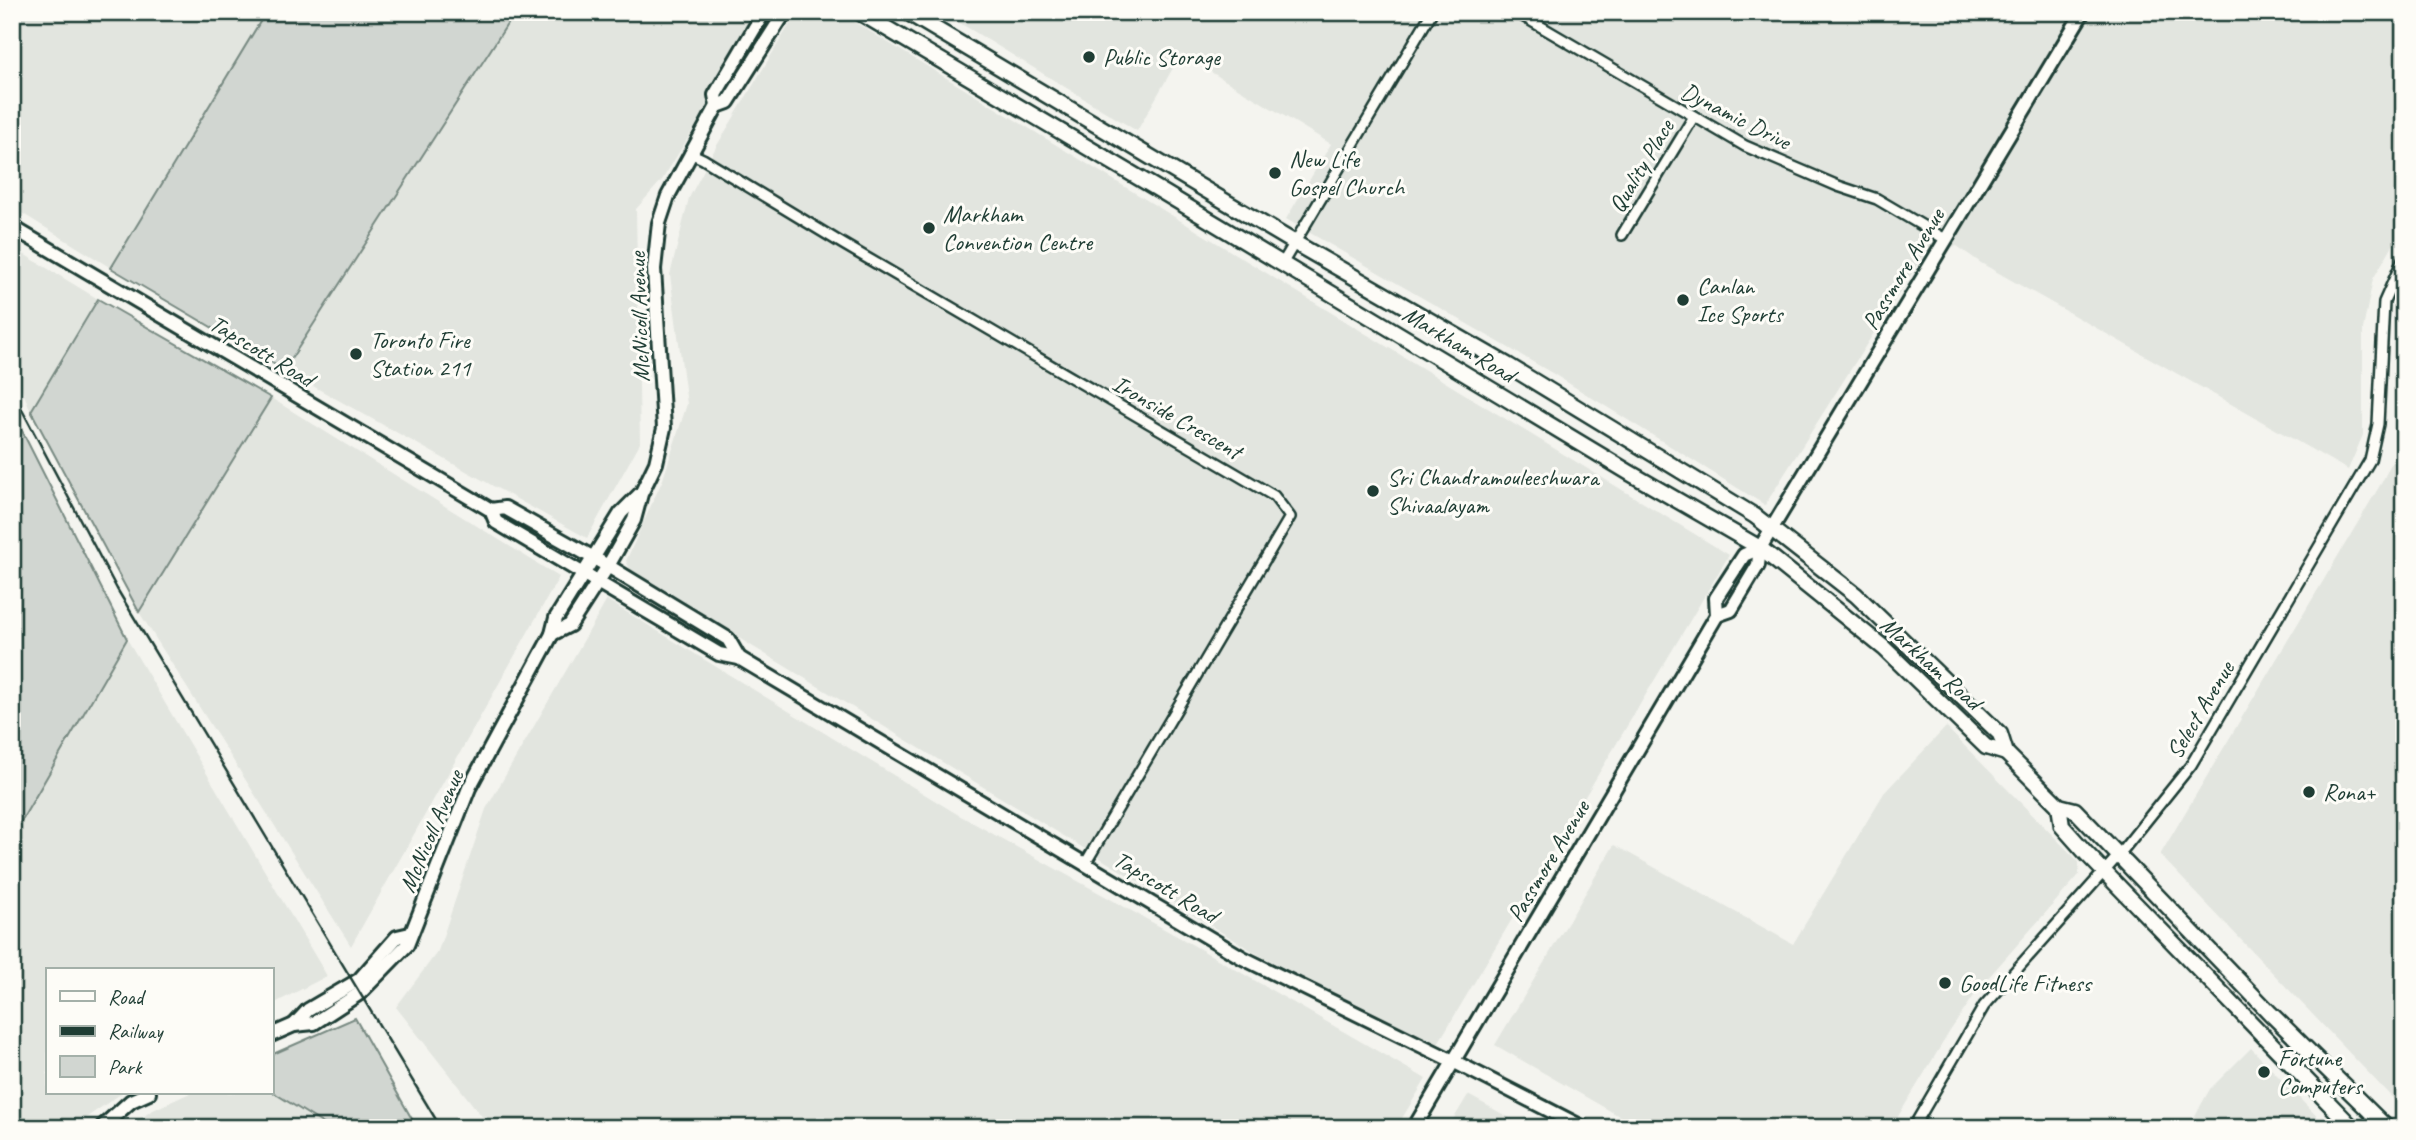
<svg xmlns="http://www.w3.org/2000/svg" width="2416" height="1140" viewBox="0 0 2416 1140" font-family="Caveat,sans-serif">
<rect width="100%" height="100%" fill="#f4f4ef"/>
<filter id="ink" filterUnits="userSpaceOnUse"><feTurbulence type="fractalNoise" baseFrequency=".0143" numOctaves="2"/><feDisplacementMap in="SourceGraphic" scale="14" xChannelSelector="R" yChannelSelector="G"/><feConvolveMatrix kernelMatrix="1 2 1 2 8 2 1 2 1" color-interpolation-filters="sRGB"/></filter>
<g filter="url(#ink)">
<g fill="#e2e5df">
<path d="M 12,12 L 266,12 L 111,268 L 12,207 Z"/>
<path d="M 515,12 L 759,12 L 709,104 L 662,180 L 636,209 L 640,443 L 587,538 L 284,370 Z"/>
<path d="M 797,12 L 838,12 L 1729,555 L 1437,1045 L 1259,955 L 632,573 L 626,561 L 663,479 L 687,404 L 670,275 L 689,198 L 716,147 Z"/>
<path d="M 942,12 L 2404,12 L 2404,226 L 2373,279 L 2363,329 L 2363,435 L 2348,470 L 1981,263 L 1957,246 L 1925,252 L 1765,505 L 1552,373 L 1286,219 L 1331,144 L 1181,54 L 1137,131 Z"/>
<path d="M 12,247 L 98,299 L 31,411 L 12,367 Z"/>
<path d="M 271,398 L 559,577 L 351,946 L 139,612 Z"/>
<path d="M 2404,437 L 2404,1110 L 2160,855 L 2382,482 Z"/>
<path d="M 607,600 L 957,814 L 1193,945 L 1426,1079 L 1396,1128 L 491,1128 L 396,1007 L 438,951 L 486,809 Z"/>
<path d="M 127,639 L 327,976 L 271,1005 L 271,970 L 47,970 L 47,1093 L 122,1093 L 71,1128 L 12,1128 L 12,970 L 23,949 L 12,943 L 12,837 Z"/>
<path d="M 1946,727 L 2079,862 L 2079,875 L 1980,987 L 1950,1031 L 1891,1128 L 1640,1128 L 1495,1045 L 1614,845 L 1793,944 L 1884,793 Z"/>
<path d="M 2251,1048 L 2328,1128 L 2188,1128 L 2210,1089 Z"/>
<path d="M 271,1091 L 330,1128 L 128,1128 L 151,1111 L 190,1093 L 271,1093 Z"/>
<path d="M 1468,1095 L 1528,1128 L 1448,1128 Z"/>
</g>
<g fill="#d1d6d1" stroke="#788a82" stroke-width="2">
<path d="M 266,12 L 515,12 L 284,370 L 111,268 Z"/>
<path d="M 98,299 L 271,398 L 139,612 L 31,411 Z"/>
<path d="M 12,411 L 127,639 L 12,837 Z"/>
<path d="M 355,1018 L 417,1128 L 330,1128 L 271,1091 L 271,1055 Z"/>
</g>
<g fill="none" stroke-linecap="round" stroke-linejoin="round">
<g stroke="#1f3d34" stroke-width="14">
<g id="street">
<path d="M 1516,12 L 1745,146 L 1838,186 L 1877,199 L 1945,239"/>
<path d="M 690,153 L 703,159 L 843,244 L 1274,496 L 1290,517 L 1085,864"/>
<path d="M 1622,235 L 1693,118"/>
<path d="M 1282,264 L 1432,12"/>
<path d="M 1913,1128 L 1984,1006 L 2118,856 L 2191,765 L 2370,460 L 2378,424 L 2384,302 L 2404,257"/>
</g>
</g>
<g stroke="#1f3d34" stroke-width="18">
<g id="secondary">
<path d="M 717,106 L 728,102 L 785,12"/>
<path d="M 12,227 L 491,510 L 496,522 L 719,654 L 739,658 L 1243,958 L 1453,1061 L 1584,1128"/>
<path d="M 491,510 L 505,508 L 608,566 L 728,639 L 739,658"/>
<path d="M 1717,615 L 1731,610 L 1758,565 L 1760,548 L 2083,12"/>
<path d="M 552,634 L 570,625 L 608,566 L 634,520 L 641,494 L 656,463 L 664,428 L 654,269 L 659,223 L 668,196 L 717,106 L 715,95 L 764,12"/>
<path d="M 294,1025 L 308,1010 L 359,980 L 397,937 L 410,934"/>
<path d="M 271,1035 L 294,1025 L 314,1023 L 360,993 L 407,945 L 469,788 L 552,634 L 556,618 L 621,513 L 640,494"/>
<path d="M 101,1128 L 131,1101 L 149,1093"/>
<path d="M 1414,1128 L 1717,615 L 1716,598 L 1744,555 L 1760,548"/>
</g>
</g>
<g stroke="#1f3d34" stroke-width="19">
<g id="primary">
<path d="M 859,12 L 1156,188 L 1630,473 L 1760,548 L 1884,648 L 1986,747 L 2006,753"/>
<path d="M 907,12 L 1295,243 L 1509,366 L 1755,516 L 1856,595 L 2000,734 L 2006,753 L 2059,806 L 2075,810 L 2270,1013 L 2387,1128"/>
<path d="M 2059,806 L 2062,826 L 2086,853 L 2353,1128"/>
</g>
</g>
<use href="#street" stroke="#fdfcf7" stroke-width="9"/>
<use href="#secondary" stroke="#fdfcf7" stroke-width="12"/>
<use href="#primary" stroke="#fdfcf7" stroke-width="14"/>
<path stroke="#1f3d34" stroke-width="2.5" d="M 12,391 L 117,589 L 441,1128"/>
</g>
</g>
<g fill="#1f3d34" stroke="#fdfcf7" stroke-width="2.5">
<circle cx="1089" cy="57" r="7"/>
<circle cx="1275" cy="173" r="7"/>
<circle cx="929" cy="228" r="7"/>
<circle cx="1683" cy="300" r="7"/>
<circle cx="356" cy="354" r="7"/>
<circle cx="1373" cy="491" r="7"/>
<circle cx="2309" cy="792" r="7"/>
<circle cx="1945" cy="983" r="7"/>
<circle cx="2264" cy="1072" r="7"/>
</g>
<g text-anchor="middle" stroke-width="6" stroke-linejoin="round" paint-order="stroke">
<g font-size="24" fill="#1f3d34" stroke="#fdfcf7" text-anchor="start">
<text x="1103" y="65">Public Storage</text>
<text x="1289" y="167">New Life<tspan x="1289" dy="28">Gospel Church</tspan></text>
<text x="943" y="222">Markham<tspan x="943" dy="28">Convention Centre</tspan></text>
<text x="1697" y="294">Canlan<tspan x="1697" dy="28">Ice Sports</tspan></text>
<text x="370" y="348">Toronto Fire<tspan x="370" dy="28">Station 211</tspan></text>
<text x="1387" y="485">Sri Chandramouleeshwara<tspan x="1387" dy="28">Shivaalayam</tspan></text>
<text x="2323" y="800">Rona+</text>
<text x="1959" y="991">GoodLife Fitness</text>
<text x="2278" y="1066">Fortune<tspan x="2278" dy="28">Computers</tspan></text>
</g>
<g font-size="24" fill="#1f3d34" stroke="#fdfcf7">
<text transform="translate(1736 116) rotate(27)" y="8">Dynamic Drive</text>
<text transform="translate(1641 166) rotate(-59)" y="8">Quality Place</text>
<text transform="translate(1903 269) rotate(-59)" y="8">Passmore Avenue</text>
<text transform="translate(639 317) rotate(-92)" y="8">McNicoll Avenue</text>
<text transform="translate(1459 344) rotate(31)" y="8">Markham Road</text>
<text transform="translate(262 351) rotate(31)" y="8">Tapscott Road</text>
<text transform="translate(1177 417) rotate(30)" y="8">Ironside Crescent</text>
<text transform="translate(1931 663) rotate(42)" y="8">Markham Road</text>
<text transform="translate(2200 710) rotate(-59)" y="8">Select Avenue</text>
<text transform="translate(431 831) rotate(-67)" y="8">McNicoll Avenue</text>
<text transform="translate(1548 861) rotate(-59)" y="8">Passmore Avenue</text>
<text transform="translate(1166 887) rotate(31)" y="8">Tapscott Road</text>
</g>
</g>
<rect width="2416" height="1140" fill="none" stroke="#fdfcf7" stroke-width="42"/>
<rect x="21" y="21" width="2374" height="1098" fill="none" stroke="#1f3d34" stroke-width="2.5" filter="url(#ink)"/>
<rect x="46" y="968" width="228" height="126" fill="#fdfcf7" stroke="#a4b0a9" stroke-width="2"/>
<rect x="60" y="991" width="35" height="10" fill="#fdfcf7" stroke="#a4b0a9" stroke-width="2"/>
<text x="108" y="1004" font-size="21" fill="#1f3d34">Road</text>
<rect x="60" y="1026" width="35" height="10" fill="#1f3d34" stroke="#a4b0a9" stroke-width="2"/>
<text x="108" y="1038" font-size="21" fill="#1f3d34">Railway</text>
<rect x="60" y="1056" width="35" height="21" fill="#d1d6d1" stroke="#a4b0a9" stroke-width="2"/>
<text x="108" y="1074" font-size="21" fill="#1f3d34">Park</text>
</svg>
